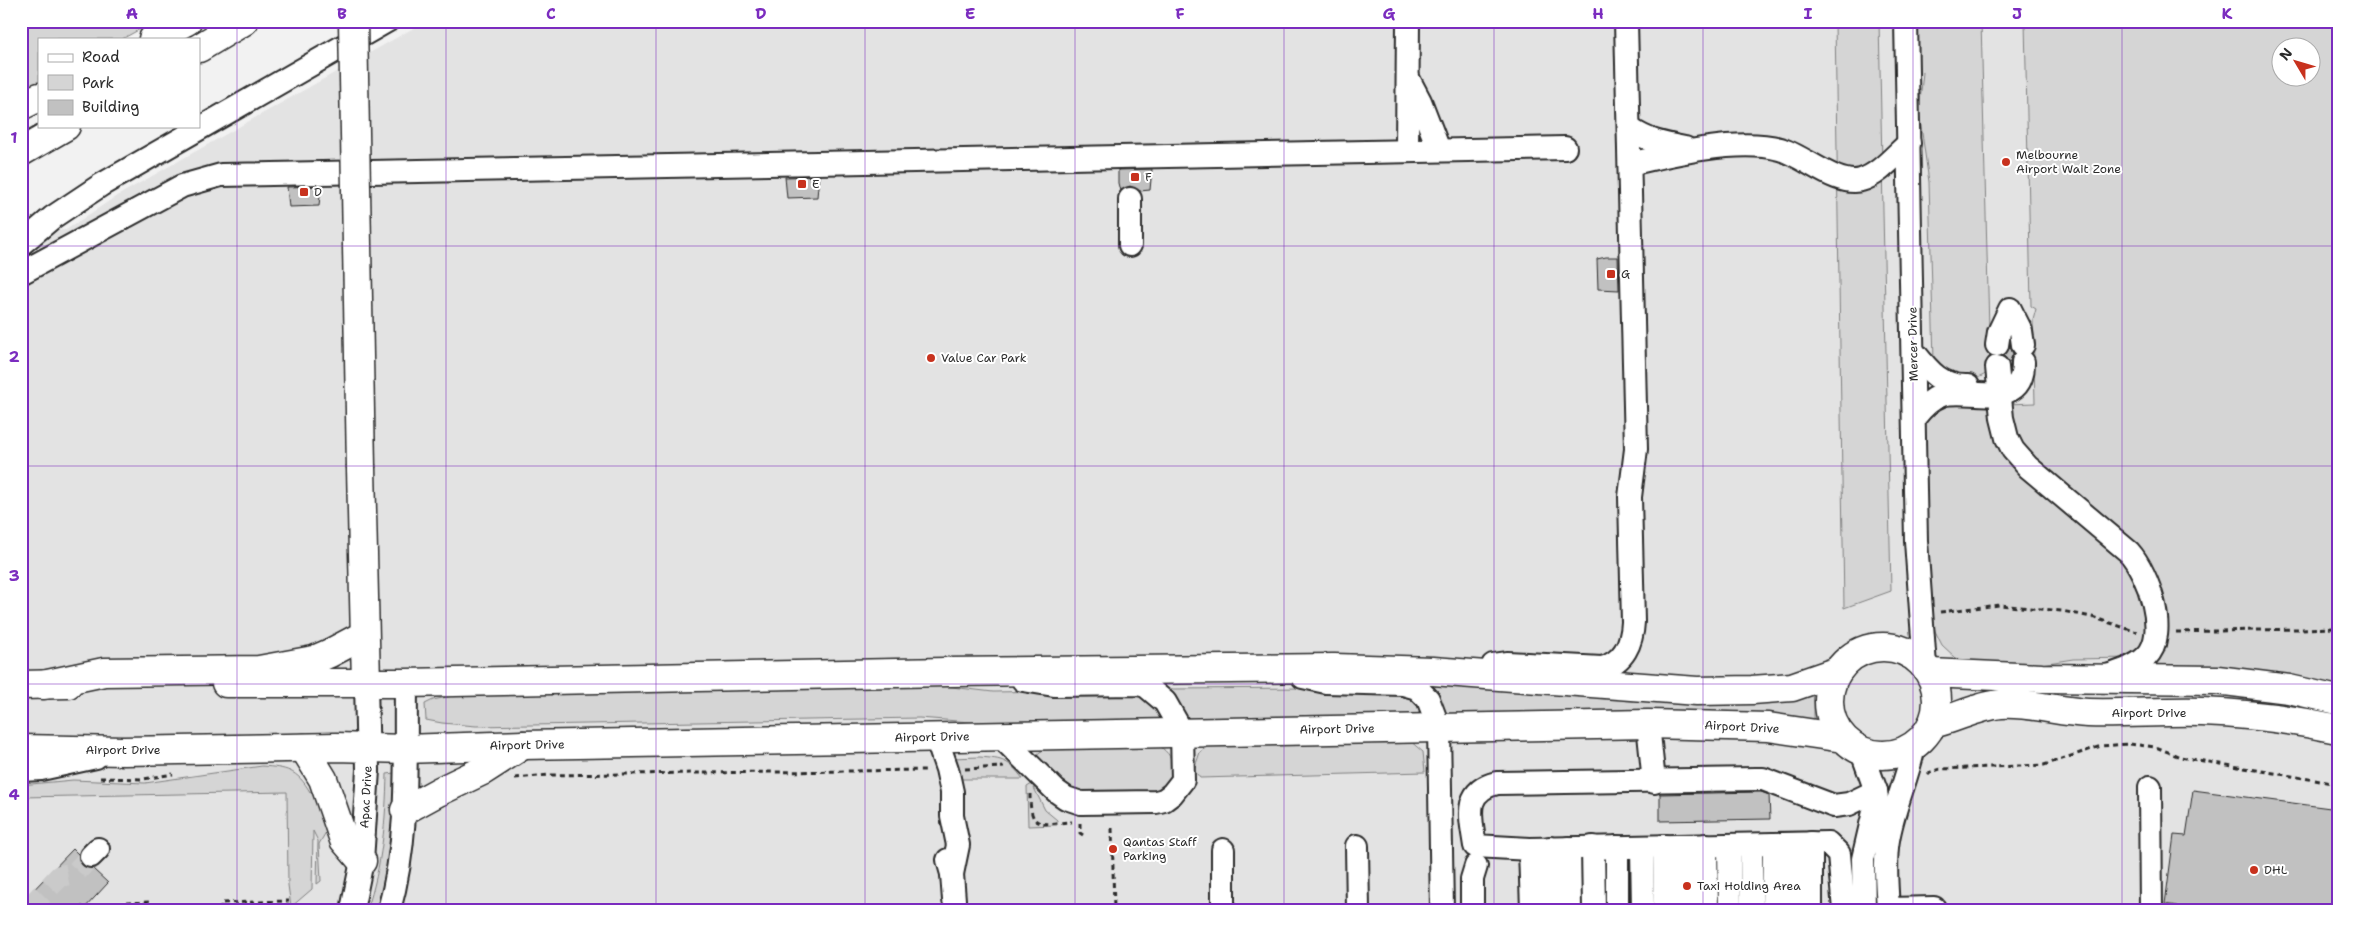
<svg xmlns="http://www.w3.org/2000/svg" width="2359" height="931" viewBox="0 0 2359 931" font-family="'Shantell Sans',sans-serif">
<rect width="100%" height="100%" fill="#f2f2f2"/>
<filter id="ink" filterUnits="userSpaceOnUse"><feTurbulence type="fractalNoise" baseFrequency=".02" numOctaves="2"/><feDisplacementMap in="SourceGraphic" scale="10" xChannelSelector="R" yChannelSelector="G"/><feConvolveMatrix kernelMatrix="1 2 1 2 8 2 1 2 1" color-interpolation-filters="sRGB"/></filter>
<g filter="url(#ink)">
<path fill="#e3e3e3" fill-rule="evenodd" d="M 426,21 L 2338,21 L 2338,910 L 21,910 L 21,232 L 66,230 L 115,197 ZM 2282,48 L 2312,48 L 2312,78 L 2282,78 Z"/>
<g fill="#d5d5d5" stroke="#808080" fill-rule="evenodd">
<path d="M 21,21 L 155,21 L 122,39 L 39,39 L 39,82 L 21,91 Z"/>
<path d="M 1835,21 L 1879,21 L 1891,591 L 1844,608 Z"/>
<path d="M 1916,21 L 1981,21 L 1990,369 C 1982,380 1971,379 1958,380 L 1934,361 L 1929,182 L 1919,112 L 1923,72 L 1917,71 Z"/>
<path d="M 2025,21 L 2338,21 L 2338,688 L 2151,669 L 2158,588 L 2022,446 L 2007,404 L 2035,403 L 2033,320 L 2036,309 L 2031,306 ZM 2282,48 L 2312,48 L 2312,78 L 2282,78 Z"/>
<path d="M 1985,399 L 2122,559 L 2140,586 L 2149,638 L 2130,658 L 2073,659 L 2029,666 L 1967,662 L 1956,658 L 1942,645 L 1935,631 L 1929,598 L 1924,452 L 1926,421 L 1935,406 Z"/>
<path d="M 1436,685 L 1814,693 L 1814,719 L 1451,717 C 1440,712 1438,700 1434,689 Z"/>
<path d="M 943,686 L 993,692 L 1129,690 L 1138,692 L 1163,713 L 1156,723 L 996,724 L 919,718 L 476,726 L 442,723 L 426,720 L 425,704 L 433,700 L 457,695 Z"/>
<path d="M 1308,688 L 1393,690 L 1417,701 L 1421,709 L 1415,718 L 1190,721 L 1171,691 L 1172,689 Z"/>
<path d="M 1409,740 L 1423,752 L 1425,772 L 1200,778 L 1194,770 L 1200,752 L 1211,744 Z"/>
<path d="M 1051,745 L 1158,745 C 1169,753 1173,758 1173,771 C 1173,776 1168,784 1164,787 C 1152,796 1091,792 1074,792 L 1034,756 Z"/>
<path d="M 980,757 C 1003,759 1009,760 1023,779 L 957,779 L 952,758 Z"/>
<path d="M 262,766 C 286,768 297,769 310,792 L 318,787 L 332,822 L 319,844 L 321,881 L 317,884 L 318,841 L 313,831 L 312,889 L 291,907 L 288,885 L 287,792 L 21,797 L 21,785 L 73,780 L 145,783 Z"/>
<path d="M 394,773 C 400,818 389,867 376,910 L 367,910 C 382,866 386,820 387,774 Z"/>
<path d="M 1032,784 L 1045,810 L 1057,820 L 1057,825 L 1028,826 L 1027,787 Z"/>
</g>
<g fill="#c1c1c1" stroke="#2b2b2b">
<path d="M 1152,169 L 1150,190 L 1140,191 L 1130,186 L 1120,191 L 1118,183 L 1118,170 Z"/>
<path d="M 819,176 L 817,197 L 787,198 L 785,177 Z"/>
<path d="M 321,186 L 319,206 L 289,207 L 287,187 Z"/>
<path d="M 1606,257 L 1618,257 L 1619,290 L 1598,289 L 1597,259 Z"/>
<path d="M 2010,347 L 2013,354 L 2009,363 L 2004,356 Z"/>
<path d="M 2193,790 L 2338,809 L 2338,910 L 2176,910 L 2177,906 L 2165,904 L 2174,835 L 2186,836 Z"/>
<path d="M 1761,792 L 1769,795 L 1770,819 L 1660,821 L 1660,794 Z"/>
<path d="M 73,849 L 78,854 L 82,866 L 93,869 L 108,883 L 83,910 L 21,910 L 21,903 Z"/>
</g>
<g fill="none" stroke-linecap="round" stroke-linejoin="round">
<path stroke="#cacaca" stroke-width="22" stroke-dasharray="22 11" stroke-linecap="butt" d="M 27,910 L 60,876 L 75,873 L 91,856"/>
<g stroke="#2b2b2b" stroke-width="26">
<g id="minor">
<path d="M 1906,21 L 1916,541 L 1925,666"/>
<path d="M 1408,78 L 1420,101 L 1439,150"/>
<path d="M 1629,128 C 1647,141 1664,144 1685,148"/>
<path d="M 1407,150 L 1408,21"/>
<path d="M 1630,164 C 1671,154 1738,138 1780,149 C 1803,155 1837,187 1861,180 C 1879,175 1895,155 1909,143"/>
<path d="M 1130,199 L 1130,245"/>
<path d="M 21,244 L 53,217 L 101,185 L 387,21"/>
<path d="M 21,273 L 182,186 L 221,175 L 1565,148"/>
<path d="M 1997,345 L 1999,332 L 2010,309 L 2021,331 L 2023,345"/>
<path d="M 1913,351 C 1929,371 1941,387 1968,386"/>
<path d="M 1997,367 L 2002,418 L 2007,438 L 2013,450 L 2028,467 L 2129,552 C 2148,573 2170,634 2146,657 C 2136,667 2120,672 2107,676"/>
<path d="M 1915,417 C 1922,408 1931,399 1942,395 C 1969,387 2024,412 2023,362"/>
<path d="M 1493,665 L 1507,663 L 1602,668 C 1624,662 1632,643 1633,622 L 1630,497 L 1636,449 L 1626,21"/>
<path d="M 1303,677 L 1326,682 L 1403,684 L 1417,688 L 1428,699 L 1439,728 L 1442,910"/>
<path d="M 1648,724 L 1654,782"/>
<path d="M 936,737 L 947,769 L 952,792 L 952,816 L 958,845 L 952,874"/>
<path d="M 1001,737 L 1056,791 L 1066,798 L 1081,803 L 1156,802 L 1164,800 L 1172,794 L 1183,780 L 1182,732 L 1165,702 L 1146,686 L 1138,684 L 1054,685 L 1023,680"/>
<path d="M 1862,752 L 1876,791 L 1877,799 L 1863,859 L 1864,910"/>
<path d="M 21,770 L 41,769 L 96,757"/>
<path d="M 2150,787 L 2151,910"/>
<path d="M 1811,843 L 1811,910"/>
<path d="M 1774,844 L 1774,910"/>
<path d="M 1793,844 L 1793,910"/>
<path d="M 1706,845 L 1707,910"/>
<path d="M 1729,845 L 1730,910"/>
<path d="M 1751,845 L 1752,910"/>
<path d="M 1357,846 L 1358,910"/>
<path d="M 1664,846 L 1665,910"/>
<path d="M 1685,846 L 1685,910"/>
<path d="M 1593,847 L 1594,910"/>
<path d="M 1617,847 L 1617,910"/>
<path d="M 1642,847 L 1643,910"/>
<path d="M 1550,848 L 1551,910"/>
<path d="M 1569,848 L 1570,910"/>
<path d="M 1530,849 L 1532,910"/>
<path d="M 91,856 L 98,849"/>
<path d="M 948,860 L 952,874 L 954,900"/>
<path d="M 1888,909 L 1934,908"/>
<path d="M 352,910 L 362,861 L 368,770 L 366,683"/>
<path d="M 389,910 C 410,836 405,759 406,683"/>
<path d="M 1223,910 L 1223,850"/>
<path d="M 1472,910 L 1472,879 L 1476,866"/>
<path d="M 1844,910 L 1839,854 L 1828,843 L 1530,849 L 1475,846 C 1471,818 1462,791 1497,783 L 1756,779 L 1763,779 L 1834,806 L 1849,804 L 1876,791"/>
<path d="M 1888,910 C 1887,887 1884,862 1888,840 C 1893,808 1908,778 1914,746"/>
</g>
</g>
<g stroke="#2b2b2b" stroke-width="31">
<g id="major">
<circle cx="1883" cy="701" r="54"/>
<path d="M 1930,673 L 2042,678 L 2217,680 L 2289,689 L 2338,700"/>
<path d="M 226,683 L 406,683 L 946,672 L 1334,668 L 1433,671 L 1697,691 L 1752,690 L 1792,687 L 1838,671"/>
<path d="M 21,685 L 68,684"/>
<path d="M 1932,724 C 1955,719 1977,706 2001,704 C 2030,702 2059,712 2088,713 C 2126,714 2164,711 2202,712 C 2248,714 2293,719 2338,729"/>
<path d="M 304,748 L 323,779 L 344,840 L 362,861"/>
<path d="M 21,749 L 124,751 L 336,747 L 405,749 L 523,745 L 1648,724 L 1768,727 L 1843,738"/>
<path d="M 405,810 L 438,792 L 484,770 L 523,745"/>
</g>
</g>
<g stroke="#2b2b2b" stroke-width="31">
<g id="highway">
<path d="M 153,39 L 187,21"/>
<path d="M 199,48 L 244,21"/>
<path d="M 21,106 L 39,97"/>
<path d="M 21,152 L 66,126"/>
<path d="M 361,468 L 366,683"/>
<path d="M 43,685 L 104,672 L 259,670 L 314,660 L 330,653 L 364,635"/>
</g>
</g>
<g stroke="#2b2b2b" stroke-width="3" stroke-dasharray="5 4" stroke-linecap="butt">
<path d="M 1940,612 L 1999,605 L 2062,611 L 2092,617 L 2137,632"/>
<path d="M 2176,632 L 2338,628"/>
<path d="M 965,769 L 1004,767"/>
<path d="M 1928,775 L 1931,772 L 1940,769 L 2044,765 L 2101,746 L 2129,744 L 2156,747 L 2180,757 L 2338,784"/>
<path d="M 100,778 L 144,779 L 173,774"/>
<path d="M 515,778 L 549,775 L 926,770"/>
<path d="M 1030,794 C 1030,832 1041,823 1072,822"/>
<path d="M 1080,823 L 1080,833 L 1083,835"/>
<path d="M 1112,828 L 1114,910"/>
<path d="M 80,910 L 82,907 L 80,905"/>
<path d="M 125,910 L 124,903 L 151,902 L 151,910"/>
<path d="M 221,910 L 221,903 L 289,901"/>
</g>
<use href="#minor" stroke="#fff" stroke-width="22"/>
<use href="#major" stroke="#fff" stroke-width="28"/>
<use href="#highway" stroke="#fff" stroke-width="28"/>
<g stroke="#2b2b2b" stroke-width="31" stroke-linecap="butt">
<path id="highway-bridge" d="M 353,21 L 361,468"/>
</g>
<use href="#highway-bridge" stroke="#fff" stroke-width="28"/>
</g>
</g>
<path fill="none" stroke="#7b2cbf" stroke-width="1" stroke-opacity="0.55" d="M 237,21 L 237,910M 446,21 L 446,910M 656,21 L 656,910M 865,21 L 865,910M 1075,21 L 1075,910M 1284,21 L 1284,910M 1494,21 L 1494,910M 1703,21 L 1703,910M 1913,21 L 1913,910M 2122,21 L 2122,910M 21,246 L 2338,246M 21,466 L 2338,466M 21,684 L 2338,684"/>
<g fill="#c8321e" stroke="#fff" stroke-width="2">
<circle cx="2006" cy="162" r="5"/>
<rect x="1130" y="172" width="10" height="10" rx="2.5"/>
<rect x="797" y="179" width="10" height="10" rx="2.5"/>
<rect x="299" y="187" width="10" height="10" rx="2.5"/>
<rect x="1606" y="269" width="10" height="10" rx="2.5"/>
<circle cx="931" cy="358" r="5"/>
<circle cx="1113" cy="849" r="5"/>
<circle cx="2254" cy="870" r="5"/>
<circle cx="1687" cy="886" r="5"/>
</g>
<g text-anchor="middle" stroke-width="4" stroke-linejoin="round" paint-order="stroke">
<g font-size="12" fill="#2b2b2b" stroke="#fff" text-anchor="start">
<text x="2016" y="159">Melbourne<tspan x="2016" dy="14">Airport Wait Zone</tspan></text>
<text x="1145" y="181">F</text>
<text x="812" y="188">E</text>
<text x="314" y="196">D</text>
<text x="1621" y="278">G</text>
<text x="941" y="362">Value Car Park</text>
<text x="1123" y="846">Qantas Staff<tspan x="1123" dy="14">Parking</tspan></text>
<text x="2264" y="874">DHL</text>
<text x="1697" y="890">Taxi Holding Area</text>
</g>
<g font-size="12" fill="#2b2b2b" stroke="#fff">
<text transform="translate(1913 344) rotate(-91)" y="4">Mercer Drive</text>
<text x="2149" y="717">Airport Drive</text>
<text transform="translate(1742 727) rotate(3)" y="4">Airport Drive</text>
<text transform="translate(1337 729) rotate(-1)" y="4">Airport Drive</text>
<text transform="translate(932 737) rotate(-1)" y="4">Airport Drive</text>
<text transform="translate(527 745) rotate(-1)" y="4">Airport Drive</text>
<text x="123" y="754">Airport Drive</text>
<text transform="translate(366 797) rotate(-87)" y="4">Apac Drive</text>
</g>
</g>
<rect width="2359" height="931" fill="none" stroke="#fff" stroke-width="55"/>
<rect x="38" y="38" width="162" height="90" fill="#ffffff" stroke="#aaaaaa"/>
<rect x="48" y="54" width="25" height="8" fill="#ffffff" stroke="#aaaaaa"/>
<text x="82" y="62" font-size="15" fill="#2b2b2b">Road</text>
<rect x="48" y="75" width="25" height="15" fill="#d5d5d5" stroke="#aaaaaa"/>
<text x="82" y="88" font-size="15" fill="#2b2b2b">Park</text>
<rect x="48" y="100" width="25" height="15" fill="#c1c1c1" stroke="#aaaaaa"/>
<text x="82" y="112" font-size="15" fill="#2b2b2b">Building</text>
<g transform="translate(2296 62) rotate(308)"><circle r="24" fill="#ffffff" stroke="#aaaaaa"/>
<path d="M0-4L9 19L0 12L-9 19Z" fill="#c8321e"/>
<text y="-8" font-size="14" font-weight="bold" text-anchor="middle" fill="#2b2b2b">N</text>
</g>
<rect x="28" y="28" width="2304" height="876" fill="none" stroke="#7b2cbf" stroke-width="2"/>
<g font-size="16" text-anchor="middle" font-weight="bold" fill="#7b2cbf">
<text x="132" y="19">A</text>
<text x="342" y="19">B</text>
<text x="551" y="19">C</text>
<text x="761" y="19">D</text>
<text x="970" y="19">E</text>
<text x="1180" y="19">F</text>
<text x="1389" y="19">G</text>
<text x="1598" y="19">H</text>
<text x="1808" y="19">I</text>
<text x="2017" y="19">J</text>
<text x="2227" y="19">K</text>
<text x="14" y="143">1</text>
<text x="14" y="362">2</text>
<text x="14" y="581">3</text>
<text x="14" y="800">4</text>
</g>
</svg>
